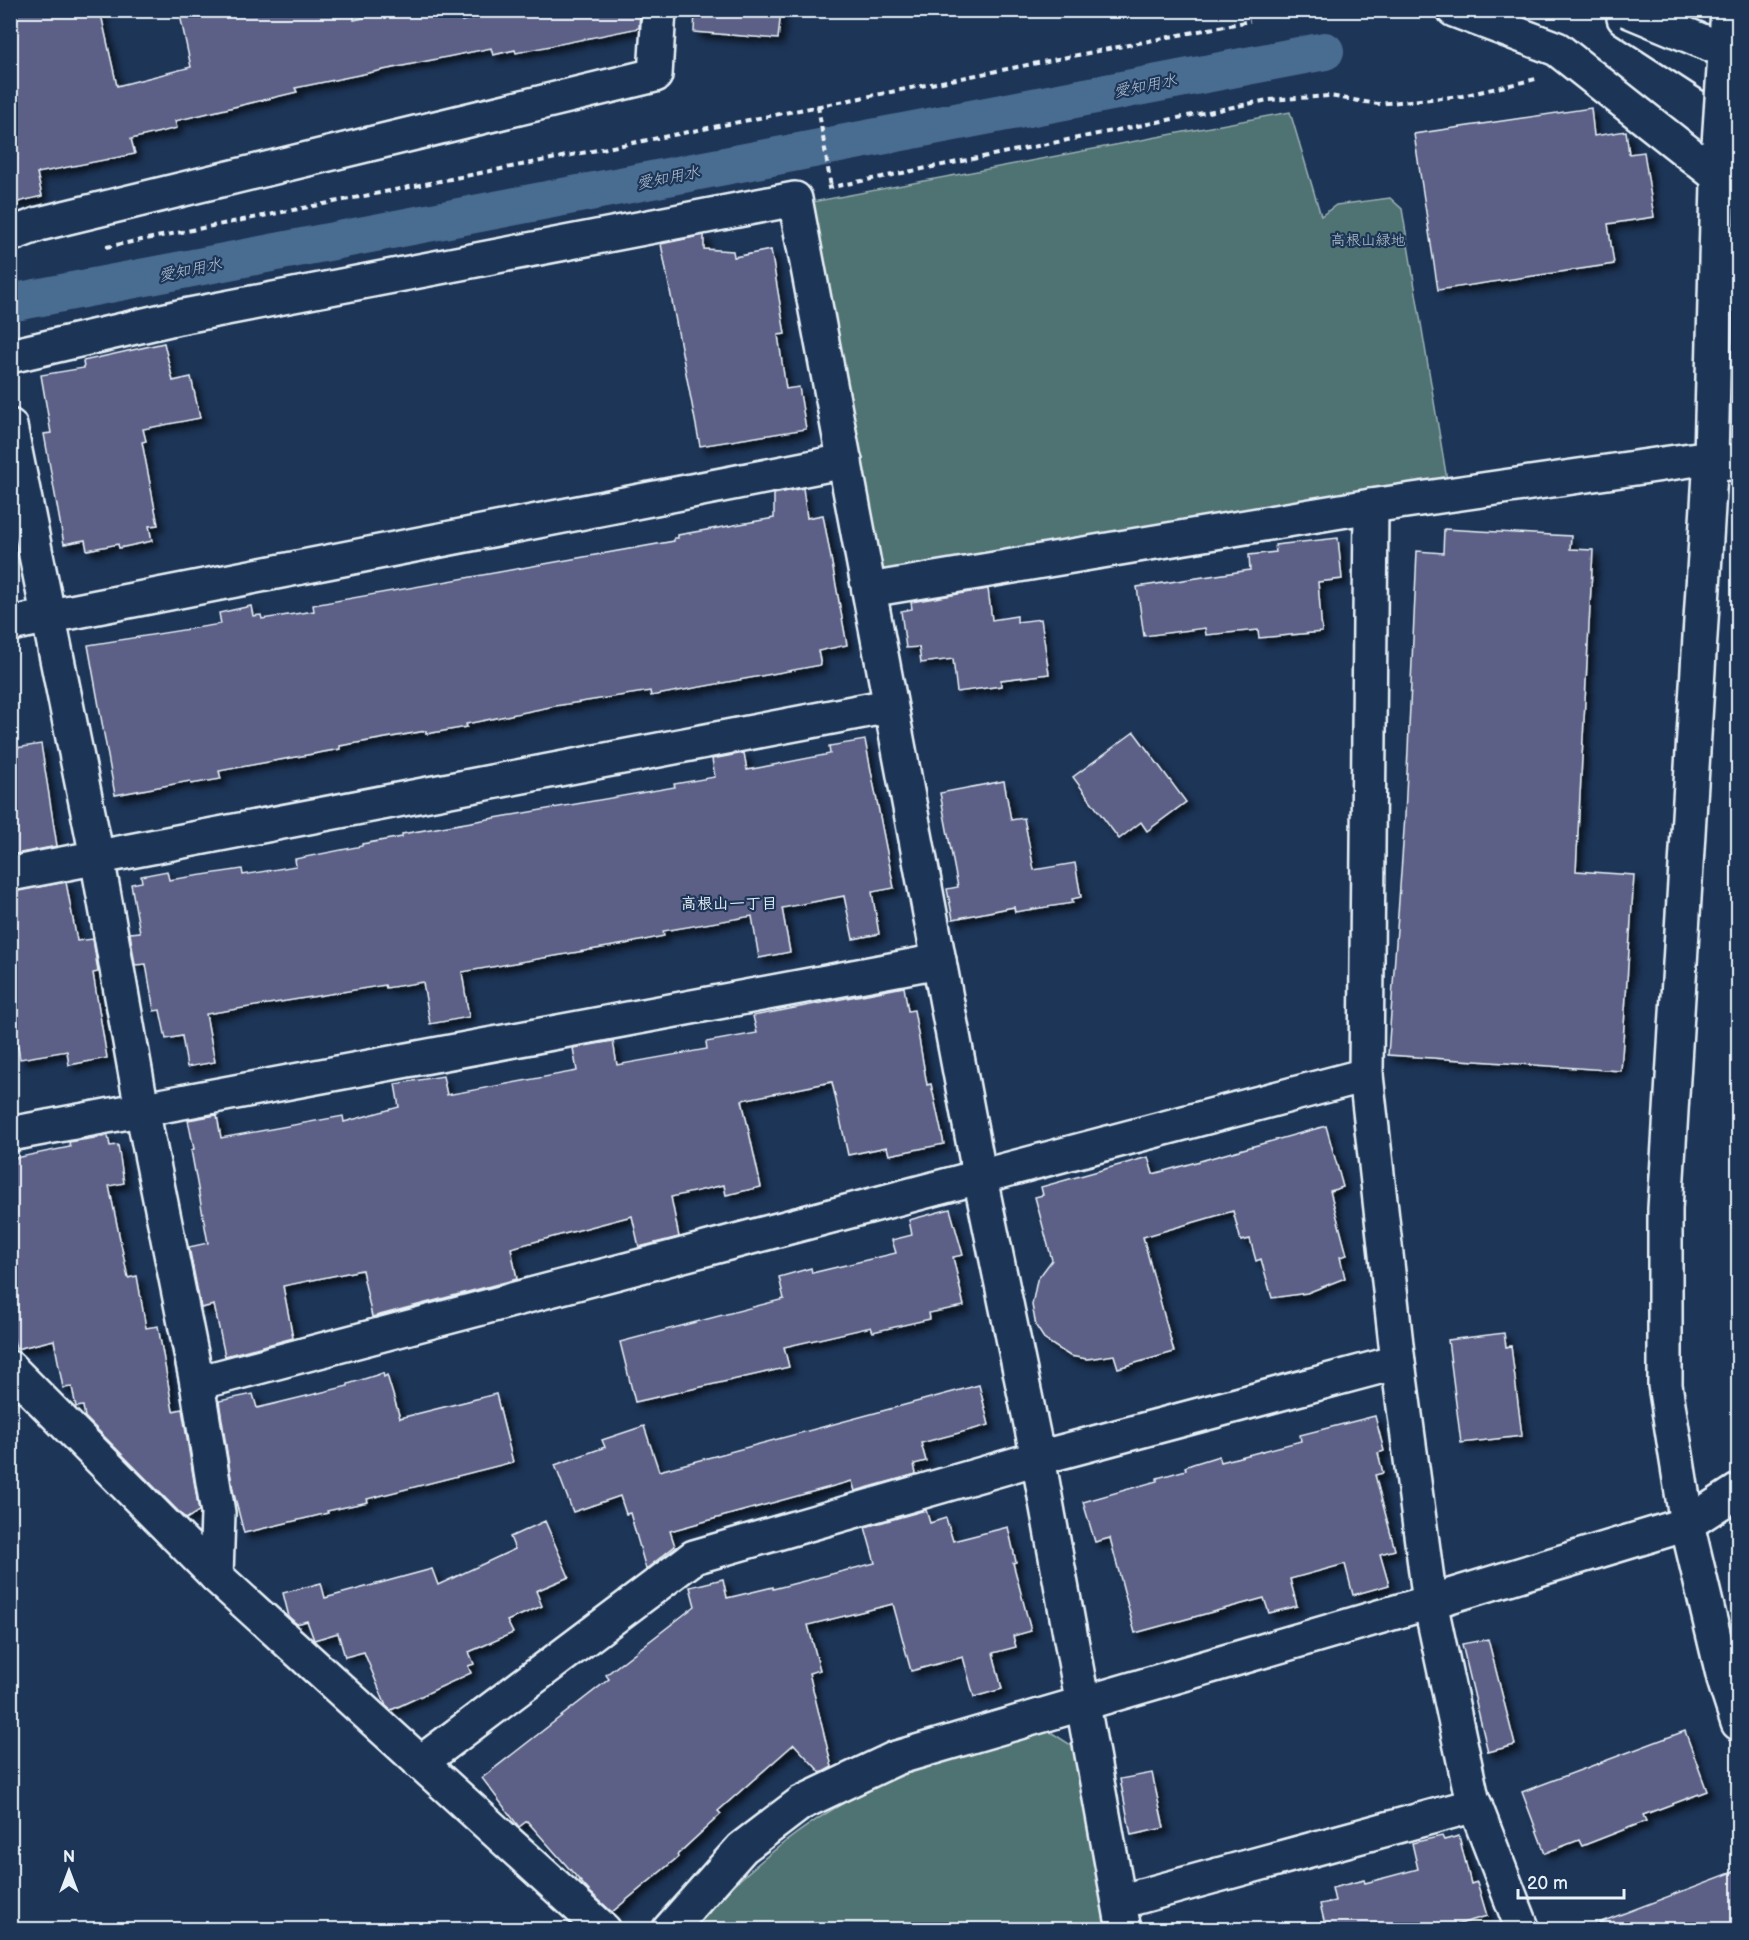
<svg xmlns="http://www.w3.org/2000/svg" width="1749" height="1940" viewBox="0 0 1749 1940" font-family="'Balsamiq Sans','Klee One',sans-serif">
<defs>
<filter id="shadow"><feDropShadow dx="5.5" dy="5.5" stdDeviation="3" flood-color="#0009"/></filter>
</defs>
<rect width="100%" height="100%" fill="#1d3557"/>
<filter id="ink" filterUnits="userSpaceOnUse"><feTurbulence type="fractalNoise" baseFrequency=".0167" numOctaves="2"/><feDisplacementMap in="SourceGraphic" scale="12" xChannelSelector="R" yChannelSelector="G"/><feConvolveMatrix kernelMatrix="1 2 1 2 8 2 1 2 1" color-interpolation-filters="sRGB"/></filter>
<g filter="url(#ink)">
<path fill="#304265" d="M 1738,1524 L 1738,1567 L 1731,1534 Z"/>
<g fill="#507272" stroke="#9cb2b5" stroke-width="1.5">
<path d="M 1290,112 L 1321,216 L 1336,205 L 1390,198 L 1402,209 L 1447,480 L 892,574 L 882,568 L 812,202 Z"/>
<path d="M 1049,1731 L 1077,1749 L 1109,1929 L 692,1930 C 733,1879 807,1819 867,1791 C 924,1763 988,1748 1049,1731 Z"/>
</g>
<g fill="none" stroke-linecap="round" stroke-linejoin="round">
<path stroke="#4a6c91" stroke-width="38" d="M 10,303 L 1325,51"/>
</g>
<g fill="#5c6086" stroke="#e8f1f8" stroke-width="1.5" filter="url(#shadow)">
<path d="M 10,10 L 100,10 L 117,86 L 191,67 L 179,10 L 353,10 L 354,20 L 398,10 L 459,10 L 462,21 L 509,10 L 640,10 L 639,28 L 516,53 L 515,50 L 493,55 L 491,48 L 427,61 L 295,88 L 297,92 L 175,121 L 177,128 L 131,139 L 135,154 L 37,173 L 42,196 L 10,204 Z"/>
<path d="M 695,10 L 781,10 L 778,39 L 694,32 Z"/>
<path d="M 1591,108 L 1594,136 L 1626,131 L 1629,154 L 1644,152 L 1654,217 L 1608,224 L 1614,264 L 1438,290 L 1414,134 Z"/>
<path d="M 704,235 L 704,249 L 733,251 L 734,257 L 771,250 L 785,334 L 778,335 L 786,389 L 799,387 L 806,429 L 700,446 L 661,244 Z"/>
<path d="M 164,343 L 173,381 L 191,377 L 200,418 L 143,429 L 146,441 L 142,442 L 158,525 L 149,526 L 152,541 L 119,548 L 118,544 L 87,550 L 85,540 L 64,544 L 44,434 L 51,433 L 41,375 L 84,368 L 83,361 Z"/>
<path d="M 803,488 L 807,518 L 823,515 L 847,645 L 818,651 L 821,665 L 651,696 L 650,691 L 555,706 L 466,724 L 467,727 L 426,734 L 426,731 L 340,746 L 340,749 L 219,771 L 221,779 L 191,784 L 190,781 L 115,795 L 88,645 L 221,624 L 219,613 L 251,606 L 253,616 L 261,615 L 262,619 L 314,611 L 313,605 L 674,541 L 674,538 L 678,538 L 678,535 L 774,518 L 774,494 Z"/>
<path d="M 1444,529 L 1571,536 L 1570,549 L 1593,550 L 1576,871 L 1634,875 L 1621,1071 L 1388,1055 L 1405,816 L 1417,551 L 1443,553 Z"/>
<path d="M 1338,538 L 1342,579 L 1318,582 L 1322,632 L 1259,638 L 1258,630 L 1206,635 L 1205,628 L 1144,636 L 1137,587 L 1250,570 L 1249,555 L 1276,552 L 1275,545 Z"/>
<path d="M 988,589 L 992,620 L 1017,616 L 1017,622 L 1041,619 L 1049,674 L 1001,680 L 1001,686 L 957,692 L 953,659 L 921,663 L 919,647 L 906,648 L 901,611 L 912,609 L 911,602 Z"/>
<path d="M 1134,732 L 1186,802 L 1147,831 L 1141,822 L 1119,839 L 1073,777 Z"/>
<path d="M 865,740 L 894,888 L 872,892 L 879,934 L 853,939 L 844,896 L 782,908 L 790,952 L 759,958 L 752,916 L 663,931 L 664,936 L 625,944 L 462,972 L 469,1017 L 430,1024 L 423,982 L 386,988 L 385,985 L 206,1014 L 215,1062 L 187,1067 L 182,1036 L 166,1039 L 160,1010 L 154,1011 L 146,964 L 135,965 L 130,933 L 140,932 L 131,884 L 142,882 L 141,876 L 167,871 L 169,880 L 242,869 L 243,875 L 296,866 L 295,859 L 362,846 L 362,844 L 402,837 L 402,834 L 675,787 L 674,784 L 715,777 L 712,759 L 744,753 L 747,770 L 830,754 L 829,746 Z"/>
<path d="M 41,744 L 57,846 L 10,855 L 10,749 Z"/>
<path d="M 1004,781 L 1011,820 L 1024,818 L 1034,870 L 1075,863 L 1081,897 L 1072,899 L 1073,903 L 1015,912 L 1014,907 L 953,919 L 947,889 L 958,887 L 940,793 Z"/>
<path d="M 66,882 L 77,941 L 93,939 L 98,972 L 93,973 L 107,1058 L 69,1065 L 67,1051 L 20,1059 L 18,1047 L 10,1048 L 10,892 Z"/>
<path d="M 904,987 L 908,1011 L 914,1010 L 927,1085 L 931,1084 L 944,1144 L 889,1155 L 887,1147 L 848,1155 L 832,1082 L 742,1100 L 761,1187 L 726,1195 L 724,1185 L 671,1197 L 679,1237 L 639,1247 L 632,1216 L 511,1248 L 517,1279 L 372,1317 L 362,1270 L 283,1286 L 293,1338 L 225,1356 L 214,1305 L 201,1308 L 189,1247 L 208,1243 L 191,1150 L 194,1149 L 188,1120 L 217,1115 L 221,1138 L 343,1116 L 344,1122 L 399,1107 L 395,1084 L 443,1076 L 447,1095 L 577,1071 L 573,1048 L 613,1041 L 617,1065 L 707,1049 L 706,1042 L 757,1033 L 753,1016 Z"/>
<path d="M 1326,1126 L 1343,1187 L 1330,1191 L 1347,1255 L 1340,1257 L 1345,1278 L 1307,1293 L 1272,1298 L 1261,1259 L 1256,1261 L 1250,1239 L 1241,1241 L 1233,1211 L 1143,1237 L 1174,1352 L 1118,1368 L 1114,1355 L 1087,1359 L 1070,1356 L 1045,1340 L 1036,1326 L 1032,1305 L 1037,1280 L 1052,1260 L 1035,1197 L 1043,1195 L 1041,1187 L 1148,1157 L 1153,1174 Z"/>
<path d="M 108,1136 L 110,1146 L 118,1145 L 124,1183 L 109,1186 L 128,1278 L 137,1276 L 146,1328 L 158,1326 L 173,1411 L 182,1409 L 199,1511 L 186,1519 L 85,1417 L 83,1406 L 76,1407 L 72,1387 L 63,1388 L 54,1340 L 16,1349 L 10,1324 L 10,1159 L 70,1147 L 69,1142 Z"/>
<path d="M 950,1209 L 963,1255 L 953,1257 L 964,1306 L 929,1313 L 930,1319 L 873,1332 L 871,1327 L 784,1347 L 789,1367 L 635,1402 L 620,1342 L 784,1299 L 779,1277 L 811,1268 L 812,1273 L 896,1253 L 892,1240 L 912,1235 L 909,1220 Z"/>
<path d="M 1504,1333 L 1506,1347 L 1511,1346 L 1522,1436 L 1461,1443 L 1448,1340 Z"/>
<path d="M 383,1373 L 384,1377 L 387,1375 L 400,1418 L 496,1394 L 513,1462 L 367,1499 L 368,1502 L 327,1511 L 328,1513 L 244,1533 L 233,1490 L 219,1401 L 253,1394 L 257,1408 L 348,1386 L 348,1384 Z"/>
<path d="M 979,1385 L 989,1425 L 921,1443 L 926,1461 L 914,1464 L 916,1474 L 855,1491 L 852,1481 L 670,1531 L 675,1546 L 646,1569 L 630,1513 L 626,1514 L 620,1496 L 573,1512 L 555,1465 L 605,1447 L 602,1440 L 644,1426 L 659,1471 Z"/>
<path d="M 1375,1416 L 1384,1451 L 1378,1453 L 1383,1473 L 1375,1475 L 1395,1550 L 1380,1554 L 1389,1585 L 1353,1595 L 1345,1564 L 1290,1579 L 1297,1606 L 1269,1613 L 1264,1598 L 1135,1633 L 1110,1538 L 1095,1542 L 1083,1502 L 1157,1481 L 1157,1478 L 1186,1470 L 1185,1467 L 1193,1464 L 1219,1456 L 1221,1462 L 1301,1441 L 1300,1435 Z"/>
<path d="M 926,1510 L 930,1523 L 946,1518 L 953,1541 L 1008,1527 L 1016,1562 L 1013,1563 L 1031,1631 L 1013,1636 L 1016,1647 L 993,1653 L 1002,1689 L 974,1697 L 963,1657 L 911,1671 L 893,1604 L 808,1625 L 820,1670 L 809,1673 L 832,1767 L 821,1773 L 794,1744 L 718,1811 L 721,1814 L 677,1855 L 678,1857 L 612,1912 L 590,1892 L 527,1821 L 519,1827 L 482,1778 L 609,1679 L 606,1675 L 695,1606 L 690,1587 L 723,1579 L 727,1598 L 773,1587 L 773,1589 L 875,1563 L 865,1527 Z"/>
<path d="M 545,1521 L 569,1577 L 536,1591 L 542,1606 L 507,1621 L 513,1633 L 469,1652 L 474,1664 L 468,1666 L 471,1673 L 391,1710 L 386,1706 L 364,1652 L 345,1657 L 338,1633 L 314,1640 L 307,1621 L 297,1624 L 289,1617 L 283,1593 L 321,1583 L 325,1598 L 432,1569 L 438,1585 L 515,1549 L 510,1537 Z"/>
<path d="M 1488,1639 L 1515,1745 L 1488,1752 L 1462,1644 Z"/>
<path d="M 1685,1731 L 1707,1791 L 1643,1815 L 1646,1821 L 1582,1846 L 1579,1840 L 1545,1853 L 1522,1792 Z"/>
<path d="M 1152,1773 L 1164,1828 L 1131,1835 L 1120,1779 Z"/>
<path d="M 1442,1836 L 1444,1840 L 1459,1836 L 1471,1884 L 1477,1882 L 1487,1916 L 1442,1929 L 1381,1929 L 1380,1923 L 1350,1929 L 1326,1929 L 1320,1904 L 1335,1901 L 1332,1888 L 1364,1880 L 1365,1883 L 1418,1869 L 1412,1843 Z"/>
<path d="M 1738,1870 L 1738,1929 L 1593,1929 L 1593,1925 Z"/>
</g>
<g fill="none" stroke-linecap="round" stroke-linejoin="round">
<g stroke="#e8f1f8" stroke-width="38">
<g id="minor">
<path d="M 1454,10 L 1557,49 L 1738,192"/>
<path d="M 10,235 L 39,224 L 655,75 L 659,10"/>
<path d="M 10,356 L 179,317 L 795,199 L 980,1178 L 1038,1458 L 1124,1930"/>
<path d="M 10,426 L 97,857 L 142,1109 L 197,1383 L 218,1513 L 216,1576"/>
<path d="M 1371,506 L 1366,1075 L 1398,1362 L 1430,1602 L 1472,1798 L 1523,1930"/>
<path d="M 869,590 L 1371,506 L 1711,457 L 1738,465"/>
<path d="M 10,624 L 845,461"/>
<path d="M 10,874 L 889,706"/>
<path d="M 10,1134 L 939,961"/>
<path d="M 10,1368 L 216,1576 L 604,1930"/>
<path d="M 197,1383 L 1366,1075"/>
<path d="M 420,1763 L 694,1557 L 1038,1458 L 1398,1362"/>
<path d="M 1119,1902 L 1475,1805"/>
<path d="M 669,1930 L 742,1848 L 801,1803 L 896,1758 L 1430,1602 L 1687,1524 L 1738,1491"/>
</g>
</g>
<g stroke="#e8f1f8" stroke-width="38">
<path id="tertiary" d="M 1719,144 L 1711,457 L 1665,1209 L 1665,1385 L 1687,1524 L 1725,1683 L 1738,1723"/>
</g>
<g stroke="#e8f1f8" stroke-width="38">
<path id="motorway" d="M 1624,18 L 1738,92"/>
</g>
<g stroke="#e8f1f8" stroke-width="4" stroke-dasharray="6 4.5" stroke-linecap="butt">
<path d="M 818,106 L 831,187"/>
<path d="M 827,188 L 1268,100 L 1329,96 L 1378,104 L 1462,96 L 1536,79"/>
<path d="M 106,247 L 1250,21"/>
</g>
<use href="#minor" stroke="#1d3557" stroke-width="33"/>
<use href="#tertiary" stroke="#1d3557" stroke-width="33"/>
<use href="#motorway" stroke="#1d3557" stroke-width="33"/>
<g stroke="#e8f1f8" stroke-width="38" stroke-linecap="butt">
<path id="tertiary-bridge" d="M 1719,144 L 1728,10"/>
</g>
<g stroke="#e8f1f8" stroke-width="38" stroke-linecap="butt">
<path id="motorway-bridge" d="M 1627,10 L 1738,56"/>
</g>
<use href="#tertiary-bridge" stroke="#1d3557" stroke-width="33"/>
<use href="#motorway-bridge" stroke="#1d3557" stroke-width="33"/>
</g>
</g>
<g text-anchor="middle" stroke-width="4.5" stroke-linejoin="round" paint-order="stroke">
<g font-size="15" fill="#b3c5c9" stroke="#1d3557">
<text x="1368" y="245">高根山緑地</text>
</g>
<g font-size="16" font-style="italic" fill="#b1c2d4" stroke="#1d3557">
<text transform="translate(1145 85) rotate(-11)" y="6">愛知用水</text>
<text transform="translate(668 177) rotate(-11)" y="6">愛知用水</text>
<text transform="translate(190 269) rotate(-11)" y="6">愛知用水</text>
</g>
<g font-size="16" font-weight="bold" fill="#e8f1f8" stroke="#1d3557">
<text x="729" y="909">高根山一丁目</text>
</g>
</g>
<rect width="1749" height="1940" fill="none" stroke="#1d3557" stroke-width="36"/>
<rect x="18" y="18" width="1713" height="1904" fill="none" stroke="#e8f1f8" stroke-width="2" filter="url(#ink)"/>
<g transform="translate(69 1871)" stroke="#1d3557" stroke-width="4.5" paint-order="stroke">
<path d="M0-4.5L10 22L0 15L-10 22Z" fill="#e8f1f8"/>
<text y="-9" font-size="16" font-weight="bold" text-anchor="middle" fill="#e8f1f8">N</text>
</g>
<path d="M1518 1889v9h106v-9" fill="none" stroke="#e8f1f8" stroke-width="3"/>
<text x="1527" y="1889" font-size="18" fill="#e8f1f8" stroke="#1d3557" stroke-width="4.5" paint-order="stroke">20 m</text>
</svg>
